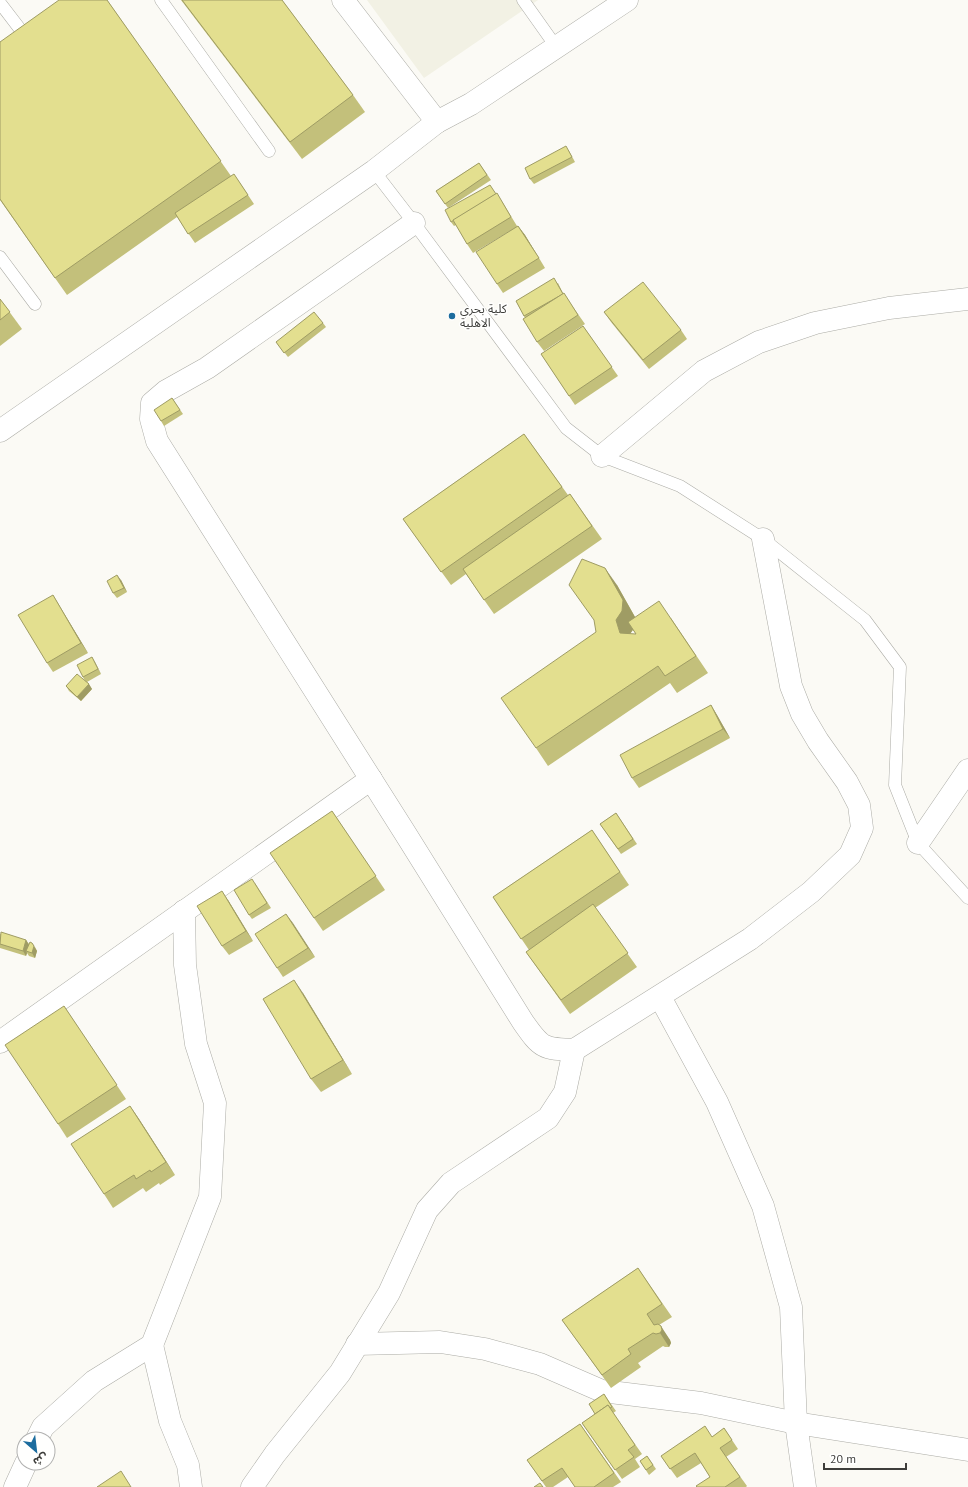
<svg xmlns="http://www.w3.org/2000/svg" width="968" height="1487" viewBox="0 0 968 1487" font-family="'PT Sans','Noto Sans Arabic',sans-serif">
<rect width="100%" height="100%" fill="#fbfaf5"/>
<path fill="#f2f1e4" d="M 367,0 L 538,0 L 424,78 Z"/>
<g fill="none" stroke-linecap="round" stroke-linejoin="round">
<g stroke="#acaca6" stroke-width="13">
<g id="service">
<path d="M 161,0 L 269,151"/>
<path d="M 523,0 L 557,48"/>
<path d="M 0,3 L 23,33"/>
<path d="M 374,171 L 414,223 L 566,428 L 602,456 L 680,486 L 763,539 L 865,620 L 900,667 L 895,785 L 918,843 L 968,898"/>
<path d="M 0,257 L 35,304"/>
</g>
</g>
<g stroke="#acaca6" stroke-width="23">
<g id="minor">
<path d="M 343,0 L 437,122 L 471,104 L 627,0"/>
<path d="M 414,223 L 207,368 L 166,391 L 152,403 L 151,419 L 157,441 L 405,833 L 523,1022 C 541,1048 543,1049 574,1050 L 750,939 L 811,892 L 850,855 L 862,828 L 859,805 L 847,782 L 818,741 L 802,714 L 791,686 L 763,539"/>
<path d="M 0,431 L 374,171 L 437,122"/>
<path d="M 602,456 L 704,371 L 759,342 L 815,323 L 889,308 L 968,299"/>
<path d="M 918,843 L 968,770"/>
<path d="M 660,997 L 717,1102 L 763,1206 L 791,1307 L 796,1423 L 805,1487"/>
<path d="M 0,1042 L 371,779"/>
<path d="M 357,1344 L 440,1342 L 485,1349 L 540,1364 L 602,1391 L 701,1403 L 796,1423 L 968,1450"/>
<path d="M 152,1345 L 170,1421 L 188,1465 L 191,1487"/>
<path d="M 37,1439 L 43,1427 L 94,1381 L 152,1345 L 210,1197 L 215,1103 L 196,1044 L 185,965 L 184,911"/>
<path d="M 15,1487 L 26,1463"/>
<path d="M 252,1487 L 275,1454 L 340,1373 L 389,1293 L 427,1210 L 451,1183 L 548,1118 L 565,1092 L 574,1050"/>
</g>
</g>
<use href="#service" stroke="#fff" stroke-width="12"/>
<use href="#minor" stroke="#fff" stroke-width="22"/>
</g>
<g fill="#c3c07b" fill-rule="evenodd">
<path d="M 107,0 L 231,176 L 240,183 L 254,204 L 195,243 L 177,217 L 67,295 L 0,200 Z"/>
<path d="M 181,0 L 282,0 L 353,95 L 365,112 L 302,159 Z"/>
<path d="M 569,151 L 575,162 L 534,184 L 530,179 Z"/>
<path d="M 479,163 L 491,180 L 448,208 L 436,191 Z"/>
<path d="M 496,194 L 503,203 L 517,226 L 518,226 L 525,235 L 545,268 L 503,293 L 497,284 L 510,231 L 473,253 L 467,244 L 456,225 L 454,226 L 451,222 Z"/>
<path d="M 558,283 L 563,293 L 585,324 L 544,351 L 537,342 L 525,318 L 516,301 Z"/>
<path d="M 0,299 L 22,329 L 0,346 Z"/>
<path d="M 604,312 L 681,330 L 687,339 L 649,369 L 611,322 Z"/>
<path d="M 323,323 L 326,327 L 288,357 L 276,342 Z"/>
<path d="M 583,326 L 618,376 L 575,405 L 541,354 Z"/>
<path d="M 172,398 L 183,414 L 164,426 L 161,421 Z"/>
<path d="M 524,434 L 568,495 L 570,494 L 602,539 L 494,614 L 466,574 L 451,585 L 403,519 Z"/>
<path d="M 121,580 L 127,592 L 117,598 L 113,593 Z"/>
<path d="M 617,585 L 635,617 L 671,618 L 708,673 L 677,693 L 670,683 L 548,766 L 536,748 L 596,632 ZM 633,630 L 636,634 L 630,634 Z"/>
<path d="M 53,595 L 59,605 L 88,653 L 53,672 L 47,663 Z"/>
<path d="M 92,657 L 101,674 L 87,682 L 92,689 L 81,701 L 69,691 L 66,686 L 85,681 L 83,677 Z"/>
<path d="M 711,705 L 717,715 L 730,738 L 639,788 L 632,778 Z"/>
<path d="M 332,811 L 385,890 L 323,931 L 314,918 Z"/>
<path d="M 616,813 L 637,844 L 621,854 L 600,824 Z"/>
<path d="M 592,830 L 629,885 L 595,908 L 637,967 L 570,1014 L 526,952 L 529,950 L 493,897 Z"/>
<path d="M 255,883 L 271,908 L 252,919 L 249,915 Z"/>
<path d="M 228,900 L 253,941 L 229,955 L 222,946 Z"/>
<path d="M 286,914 L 315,957 L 283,977 L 277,968 Z"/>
<path d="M 0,934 L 26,940 L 29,944 L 35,947 L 37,951 L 35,958 L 29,956 L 27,953 L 26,956 L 0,948 Z"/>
<path d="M 303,993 L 352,1074 L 321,1092 L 311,1079 Z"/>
<path d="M 64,1006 L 126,1099 L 67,1138 L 58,1124 Z"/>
<path d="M 130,1106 L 139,1119 L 175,1175 L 160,1185 L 159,1183 L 146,1192 L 143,1188 L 113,1208 L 104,1194 Z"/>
<path d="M 638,1268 L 672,1317 L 659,1325 L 670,1340 L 671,1343 L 669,1347 L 665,1347 L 663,1346 L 638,1363 L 641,1367 L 611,1388 L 562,1320 Z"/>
<path d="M 604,1394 L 616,1411 L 613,1413 L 642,1454 L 635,1459 L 640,1467 L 622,1479 L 582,1423 L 595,1414 Z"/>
<path d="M 580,1424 L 621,1482 L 613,1487 L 575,1487 L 568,1477 L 553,1487 L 546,1487 L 527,1460 Z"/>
<path d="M 724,1428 L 738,1449 L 726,1457 L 747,1486 L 746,1487 L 697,1487 L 710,1477 L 701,1463 L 677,1478 L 661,1456 L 712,1437 Z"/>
<path d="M 647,1456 L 656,1469 L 649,1475 L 640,1461 Z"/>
</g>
<g fill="#9f9c64">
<path d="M 518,226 L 525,235 L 545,268 L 539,258 Z"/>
<path d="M 605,568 L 617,585 L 635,617 L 634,628 L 628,637 L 620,633 L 616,620 Z"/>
<path d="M 117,575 L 121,580 L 127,592 L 124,588 Z"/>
<path d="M 53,595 L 59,605 L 88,653 L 81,643 Z"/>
<path d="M 92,657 L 95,662 L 101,674 L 98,669 Z"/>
<path d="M 89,684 L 92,689 L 81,701 L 77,697 Z"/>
<path d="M 711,705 L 717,715 L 730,738 L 723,729 Z"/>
<path d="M 222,891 L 228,900 L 253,941 L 246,931 Z"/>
<path d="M 286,914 L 293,923 L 315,957 L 308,948 Z"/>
<path d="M 26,940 L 29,945 L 26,951 L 27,953 L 26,956 L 23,951 Z"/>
<path d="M 32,943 L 37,951 L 35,958 L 32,953 Z"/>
<path d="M 294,980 L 303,993 L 352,1074 L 343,1060 Z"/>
<path d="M 130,1106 L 139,1119 L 175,1175 L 166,1162 Z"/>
<path d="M 661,1326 L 670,1340 L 671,1343 L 669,1347 L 660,1333 Z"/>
</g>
<g fill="#e3df8f" stroke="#9f9c64">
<path d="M 59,0 L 107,0 L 221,161 L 55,278 L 0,199 L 0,42 Z"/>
<path d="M 182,0 L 282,0 L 353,95 L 290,142 Z"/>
<path d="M 566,146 L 572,157 L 530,179 L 525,168 Z"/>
<path d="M 479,163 L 487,175 L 445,204 L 436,191 Z"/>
<path d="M 234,174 L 248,195 L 188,234 L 175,213 Z"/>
<path d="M 490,185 L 496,194 L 451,222 L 445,210 Z"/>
<path d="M 497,193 L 511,217 L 467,244 L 453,220 Z"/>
<path d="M 518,226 L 539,258 L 497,284 L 476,252 Z"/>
<path d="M 554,278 L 563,294 L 524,316 L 516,301 Z"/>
<path d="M 643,282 L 681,330 L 643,360 L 604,312 Z"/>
<path d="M 564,293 L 578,315 L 537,342 L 523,319 Z"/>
<path d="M 0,299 L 10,312 L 0,320 Z"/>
<path d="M 314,312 L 323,323 L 284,353 L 276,342 Z"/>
<path d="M 583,326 L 612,367 L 569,396 L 541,354 Z"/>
<path d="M 172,398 L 180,410 L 161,421 L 154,410 Z"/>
<path d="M 524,434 L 562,487 L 441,572 L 403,519 Z"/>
<path d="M 570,494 L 592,526 L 484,600 L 463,569 Z"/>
<path d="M 582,559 L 605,568 L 623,600 L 622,611 L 616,620 L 620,633 L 636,634 L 628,622 L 659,601 L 696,656 L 665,676 L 658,666 L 536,748 L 501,698 L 596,632 L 594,620 L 569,585 Z"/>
<path d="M 117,575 L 124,588 L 113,593 L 107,581 Z"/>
<path d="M 53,595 L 81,643 L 47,663 L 18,615 Z"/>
<path d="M 92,657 L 98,669 L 83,677 L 77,665 Z"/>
<path d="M 77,674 L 89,684 L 77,697 L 66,686 Z"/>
<path d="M 711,705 L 723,729 L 632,778 L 620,755 Z"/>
<path d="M 332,811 L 376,876 L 314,918 L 270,853 Z"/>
<path d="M 616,813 L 633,839 L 618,849 L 600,824 Z"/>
<path d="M 592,830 L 620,872 L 521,939 L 493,897 Z"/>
<path d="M 252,879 L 267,903 L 249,915 L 234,890 Z"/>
<path d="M 222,891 L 246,931 L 222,946 L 197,906 Z"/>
<path d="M 593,904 L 628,953 L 561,1000 L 526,952 Z"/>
<path d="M 286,914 L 308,948 L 277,968 L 255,934 Z"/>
<path d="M 1,932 L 26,940 L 23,951 L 0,944 Z"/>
<path d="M 30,942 L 32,943 L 34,946 L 32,953 L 26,951 Z"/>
<path d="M 294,980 L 343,1060 L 311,1079 L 263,999 Z"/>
<path d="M 64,1006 L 117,1085 L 58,1124 L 5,1045 Z"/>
<path d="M 130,1106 L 166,1162 L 151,1172 L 150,1170 L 136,1179 L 134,1175 L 104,1194 L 71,1144 Z"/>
<path d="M 638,1268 L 662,1304 L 647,1314 L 654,1325 L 658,1324 L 661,1326 L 662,1330 L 660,1333 L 656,1334 L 653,1333 L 628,1349 L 631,1354 L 602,1375 L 562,1320 Z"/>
<path d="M 604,1394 L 612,1407 L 610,1408 L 608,1405 L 595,1414 L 589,1404 Z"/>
<path d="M 608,1405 L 635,1445 L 628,1450 L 634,1457 L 615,1470 L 582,1423 Z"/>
<path d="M 580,1424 L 614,1473 L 594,1487 L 575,1487 L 562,1468 L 542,1481 L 527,1460 Z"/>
<path d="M 705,1426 L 712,1437 L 724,1428 L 732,1440 L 720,1448 L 740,1477 L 725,1487 L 697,1487 L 696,1486 L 710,1477 L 695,1453 L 670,1469 L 661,1456 Z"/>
<path d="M 647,1456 L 653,1465 L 646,1470 L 640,1461 Z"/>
<path d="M 121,1471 L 131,1487 L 97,1487 Z"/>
<path d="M 540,1483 L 543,1487 L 534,1487 Z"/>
</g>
<circle fill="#1c6c9e" stroke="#fffffe" stroke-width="1.5" cx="452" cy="316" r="4"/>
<g text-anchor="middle" stroke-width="3" stroke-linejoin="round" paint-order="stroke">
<g font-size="12" fill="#3d3d3a" stroke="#fffffe" text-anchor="start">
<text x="460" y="313">كلية بحري<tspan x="460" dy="14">الاهلية</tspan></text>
</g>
</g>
<g transform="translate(36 1451) rotate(152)"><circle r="19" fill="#fffffe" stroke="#b1b1b0"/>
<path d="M0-3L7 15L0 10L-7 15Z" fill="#1c6c9e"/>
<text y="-6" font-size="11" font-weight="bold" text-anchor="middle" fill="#3d3d3a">ش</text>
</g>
<path d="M824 1463v6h82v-6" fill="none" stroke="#3d3d3a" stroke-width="2"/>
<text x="830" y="1463" font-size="12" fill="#3d3d3a" stroke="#fffffe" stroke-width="3" paint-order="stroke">20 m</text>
</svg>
